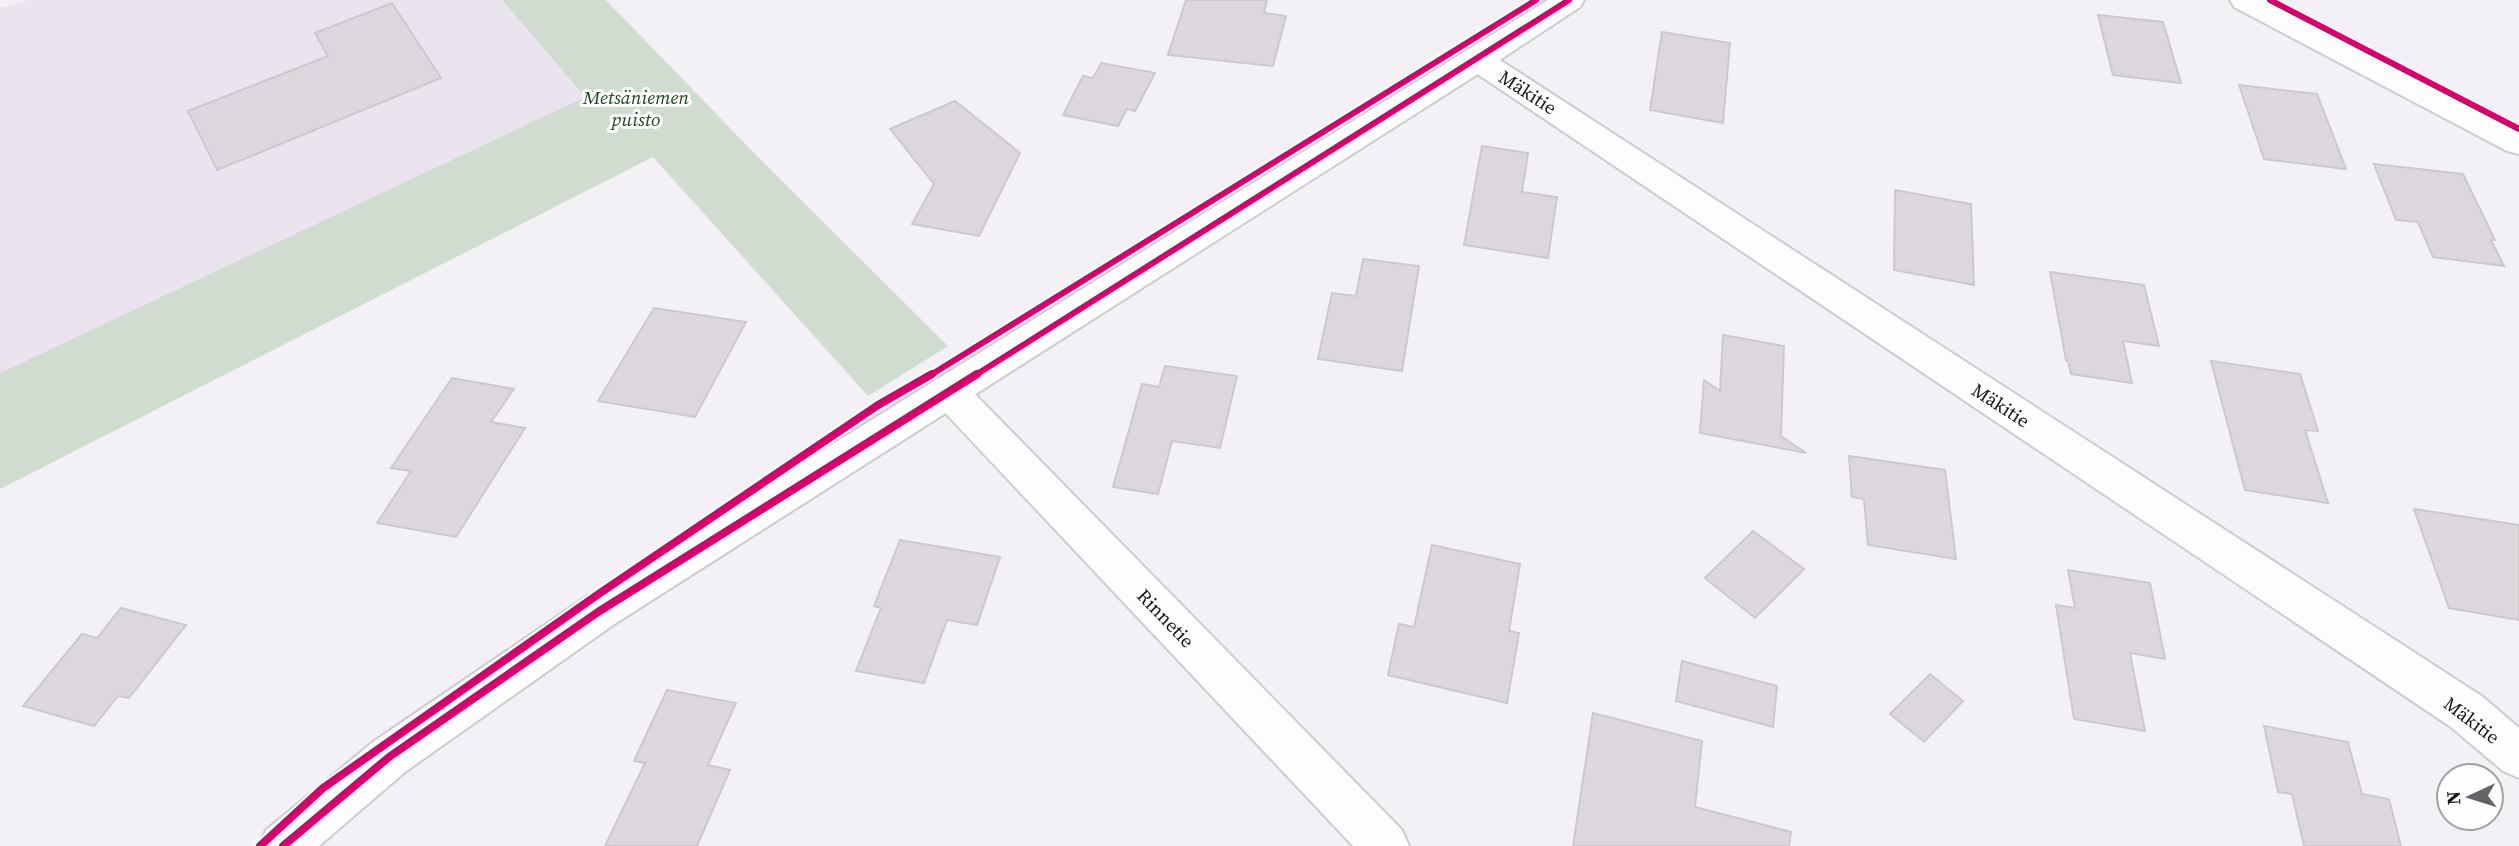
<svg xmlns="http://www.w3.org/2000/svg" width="2519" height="846" viewBox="0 0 2519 846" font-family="'Source Serif 4',serif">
<rect width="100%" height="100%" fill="#f4f1f6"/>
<path fill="#eae4ef" d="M 30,0 L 502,0 L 585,97 L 0,373 L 0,8 Z"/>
<path fill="#cfdccf" d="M 502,0 L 606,0 L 757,156 L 948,346 L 868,396 L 653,157 L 0,489 L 0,373 L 585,97 Z"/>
<g fill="#ddd7dd" stroke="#ccc9cd" stroke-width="2">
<path d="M 1186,0 L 1267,0 L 1264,13 L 1286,16 L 1273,66 L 1168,55 Z"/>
<path d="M 392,3 L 441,78 L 217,170 L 188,111 L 328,56 L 315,33 Z"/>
<path d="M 2098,15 L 2163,22 L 2181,83 L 2113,75 Z"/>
<path d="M 1662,32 L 1730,43 L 1723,123 L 1650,110 Z"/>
<path d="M 1101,63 L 1155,73 L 1135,111 L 1127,109 L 1118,126 L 1063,115 L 1083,76 L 1093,78 Z"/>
<path d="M 2239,85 L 2317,94 L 2346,169 L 2264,159 Z"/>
<path d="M 955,101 L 1020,153 L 979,236 L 912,224 L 934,184 L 890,129 Z"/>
<path d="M 1482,146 L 1528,153 L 1522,192 L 1557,197 L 1548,258 L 1464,245 Z"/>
<path d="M 2374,164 L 2463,174 L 2495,240 L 2491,240 L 2504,266 L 2433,257 L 2418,222 L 2396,220 Z"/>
<path d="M 1895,190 L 1971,204 L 1974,285 L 1894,270 Z"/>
<path d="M 1363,259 L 1419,266 L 1402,371 L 1318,359 L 1332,293 L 1356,296 Z"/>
<path d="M 2050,272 L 2144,285 L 2159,346 L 2123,341 L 2132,383 L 2071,374 L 2068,361 L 2066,360 Z"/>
<path d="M 654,308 L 746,322 L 695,417 L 598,401 Z"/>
<path d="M 1723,335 L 1784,346 L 1781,436 L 1806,453 L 1700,433 L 1704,380 L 1720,391 Z"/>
<path d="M 2211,361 L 2300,374 L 2318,431 L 2305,430 L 2328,503 L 2245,490 Z"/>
<path d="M 1165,366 L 1237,376 L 1220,448 L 1172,441 L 1158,494 L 1113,487 L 1142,384 L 1159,387 Z"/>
<path d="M 452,378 L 514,389 L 491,422 L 525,428 L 456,537 L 377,523 L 411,471 L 391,468 Z"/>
<path d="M 1849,456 L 1945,470 L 1956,559 L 1868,545 L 1864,499 L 1852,497 Z"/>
<path d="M 2414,509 L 2519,525 L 2519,620 L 2449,608 Z"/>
<path d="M 1753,531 L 1804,569 L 1755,618 L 1705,578 Z"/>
<path d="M 900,540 L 1000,557 L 977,625 L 947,620 L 924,683 L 856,671 L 881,608 L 874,606 Z"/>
<path d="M 1432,545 L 1520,564 L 1509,631 L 1519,633 L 1507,703 L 1388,675 L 1399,624 L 1414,627 Z"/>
<path d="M 2068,570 L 2150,583 L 2165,659 L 2130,653 L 2145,731 L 2074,719 L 2056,605 L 2075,608 Z"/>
<path d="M 121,608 L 186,625 L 129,698 L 118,696 L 94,726 L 23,706 L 82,634 L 97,638 Z"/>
<path d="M 1682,661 L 1777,686 L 1773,727 L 1676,701 Z"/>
<path d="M 1930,674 L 1963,701 L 1924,742 L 1890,714 Z"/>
<path d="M 667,690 L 736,703 L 708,765 L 730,770 L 697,846 L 605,846 L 645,763 L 634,761 Z"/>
<path d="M 1593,713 L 1702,741 L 1695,807 L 1791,832 L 1789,846 L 1573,846 Z"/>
<path d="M 2264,726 L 2348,742 L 2362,794 L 2389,799 L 2401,846 L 2304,846 L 2292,794 L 2278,792 Z"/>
</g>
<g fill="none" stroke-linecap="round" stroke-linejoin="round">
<g stroke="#cecbd0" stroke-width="4">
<g id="minor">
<path d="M 2230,0 L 2268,0 L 2519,129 L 2519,154 L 2507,151 L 2234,7 Z"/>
<path d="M 1478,50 L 1489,53 L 2483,697 L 2519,728 L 2519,778 L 2503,771 L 2451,727 L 1467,67 L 1462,60 L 1467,53 Z"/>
<path d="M 948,376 L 961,380 L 1402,830 L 1409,846 L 1353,846 L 935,402 L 929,391 L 935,380 Z"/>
</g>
</g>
<g stroke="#cecbd0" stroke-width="4">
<path id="tertiary" d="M 1548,0 L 1584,0 L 1580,7 L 1489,67 L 613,625 L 405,772 L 319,846 L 259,846 L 266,830 L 373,742 L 583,599 Z"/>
</g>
<use href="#minor" fill="#fdfdfe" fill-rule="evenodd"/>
<use href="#tertiary" fill="#fdfdfe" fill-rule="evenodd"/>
<g stroke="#fefefe" stroke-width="10">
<g id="cycleway-far1">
<path d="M 2270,0 L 2519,129"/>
<path d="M 929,376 L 1536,0"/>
<path d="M 974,376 L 1569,0"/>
</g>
</g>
<g stroke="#fefefe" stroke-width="12">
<g id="cycleway">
<path d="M 260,846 L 323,788 L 600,593 L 878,405 L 932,374"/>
<path d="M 283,846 L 389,757 L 598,612 L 977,374"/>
</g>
</g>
<use href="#cycleway-far1" stroke="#d6006c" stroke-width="6"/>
<use href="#cycleway" stroke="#d6006c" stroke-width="8"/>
</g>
<g text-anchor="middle" stroke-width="6" stroke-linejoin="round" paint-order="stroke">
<g font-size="19" fill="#171519" stroke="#fefefe">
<text transform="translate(1528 92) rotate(33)" y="7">Mäkitie</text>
<text transform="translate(2001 405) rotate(33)" y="7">Mäkitie</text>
<text transform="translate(1166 618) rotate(46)" y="7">Rinnetie</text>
<text transform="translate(2472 720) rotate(37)" y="7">Mäkitie</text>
</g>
<g font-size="19" font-style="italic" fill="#1d451e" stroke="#fefefe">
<text x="636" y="104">Metsäniemen<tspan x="636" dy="22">puisto</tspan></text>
</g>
</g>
<g transform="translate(2470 797) rotate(266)"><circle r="33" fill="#fefefe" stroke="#a2a1a2" stroke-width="2"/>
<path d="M0-5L12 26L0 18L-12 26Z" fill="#646266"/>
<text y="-10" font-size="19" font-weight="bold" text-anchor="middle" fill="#171519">N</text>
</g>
</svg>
